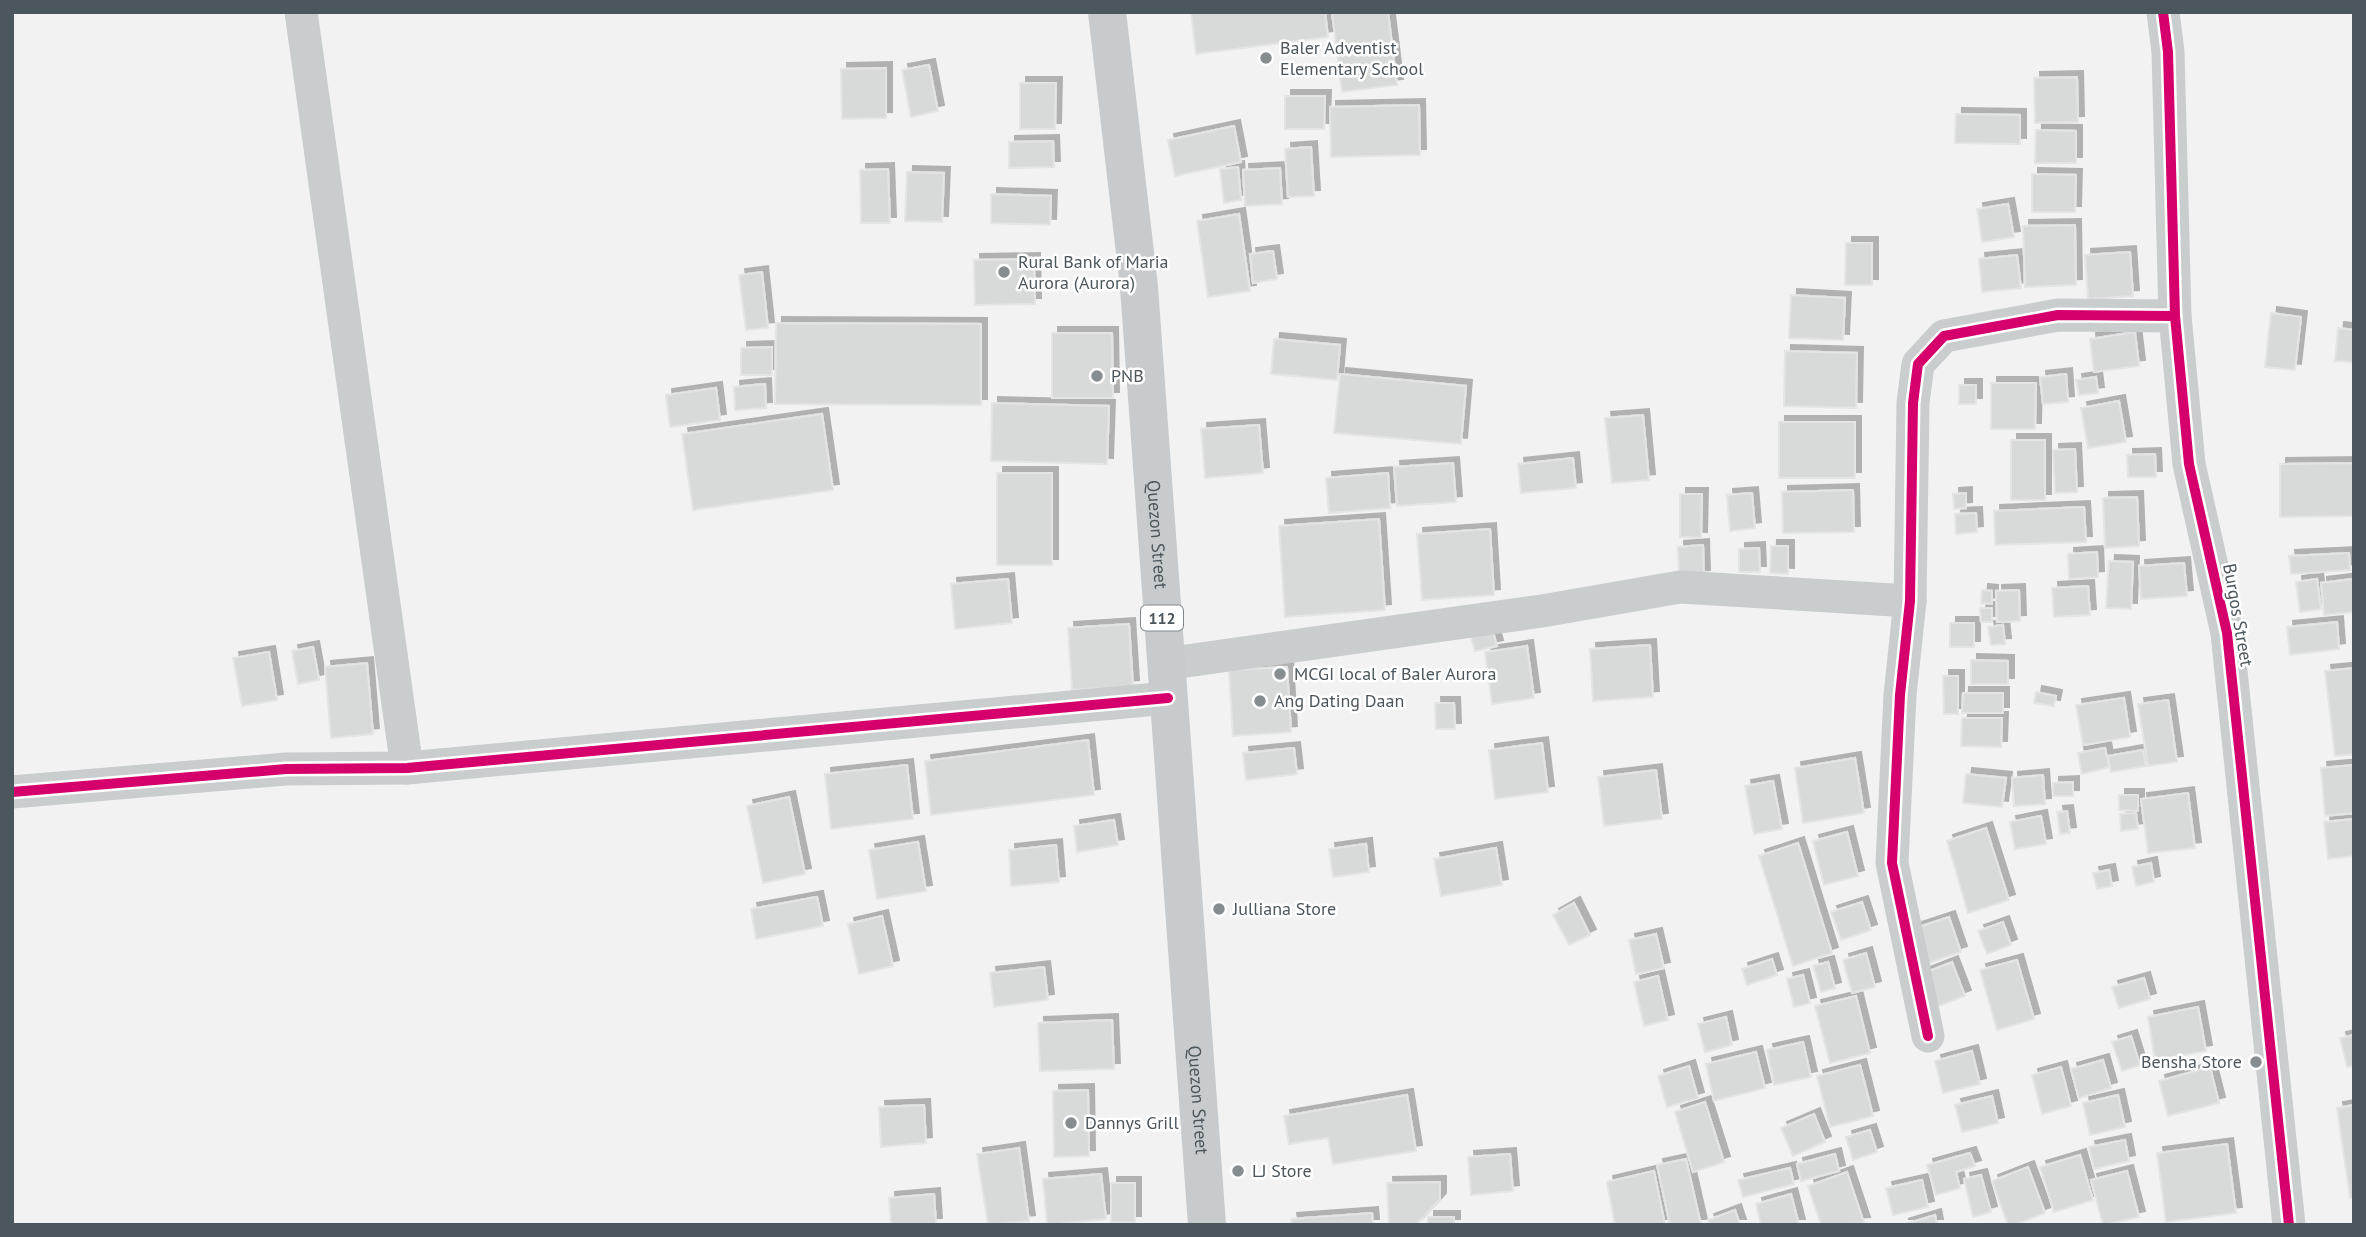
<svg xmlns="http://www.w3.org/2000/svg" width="2366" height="1237" viewBox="0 0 2366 1237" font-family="'PT Sans',sans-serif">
<defs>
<filter id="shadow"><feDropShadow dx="6" dy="-6" stdDeviation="0" flood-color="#0004"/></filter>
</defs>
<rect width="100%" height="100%" fill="#f2f2f2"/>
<g fill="#d8dada" stroke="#e4e4e5" stroke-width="2" filter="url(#shadow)">
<path d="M 1191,12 L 1325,12 L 1328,37 L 1196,54 Z"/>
<path d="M 1332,12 L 1388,12 L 1397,85 L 1342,92 Z"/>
<path d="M 929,65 L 938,111 L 911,117 L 902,70 Z"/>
<path d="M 886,68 L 886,118 L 842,119 L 841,69 Z"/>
<path d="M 2077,77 L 2078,122 L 2035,123 L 2034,78 Z"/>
<path d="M 1020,83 L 1056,83 L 1055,129 L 1020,129 Z"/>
<path d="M 1285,96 L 1325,96 L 1324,129 L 1285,129 Z"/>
<path d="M 1419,105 L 1420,155 L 1331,157 L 1330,107 Z"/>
<path d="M 1956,114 L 2020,115 L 2020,144 L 1955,143 Z"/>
<path d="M 1234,126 L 1241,162 L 1175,176 L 1168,140 Z"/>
<path d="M 2036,130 L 2076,131 L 2076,163 L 2035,163 Z"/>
<path d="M 1053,141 L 1054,167 L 1009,168 L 1009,142 Z"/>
<path d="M 1311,147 L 1314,196 L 1288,197 L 1285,149 Z"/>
<path d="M 1238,167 L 1241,200 L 1224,203 L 1220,169 Z"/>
<path d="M 1280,168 L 1282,204 L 1245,206 L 1243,170 Z"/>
<path d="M 888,169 L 890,223 L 861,223 L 860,170 Z"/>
<path d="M 907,172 L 944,173 L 942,222 L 905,221 Z"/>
<path d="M 2032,174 L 2076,175 L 2075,212 L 2032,212 Z"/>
<path d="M 991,194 L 1051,196 L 1050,225 L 991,223 Z"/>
<path d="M 2008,204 L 2014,237 L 1982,242 L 1977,209 Z"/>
<path d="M 1239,214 L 1250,291 L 1208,297 L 1197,221 Z"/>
<path d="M 2075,225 L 2076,285 L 2025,287 L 2023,226 Z"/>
<path d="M 1846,243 L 1872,243 L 1872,285 L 1845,285 Z"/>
<path d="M 1273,251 L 1277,279 L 1253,283 L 1250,254 Z"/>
<path d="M 2130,252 L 2133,296 L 2088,299 L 2085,255 Z"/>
<path d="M 2017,255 L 2021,288 L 1982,292 L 1979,259 Z"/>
<path d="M 1034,259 L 1035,304 L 975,305 L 974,260 Z"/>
<path d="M 762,272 L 768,328 L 746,330 L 739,275 Z"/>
<path d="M 1791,295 L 1845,298 L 1843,340 L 1789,338 Z"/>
<path d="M 2271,313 L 2301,317 L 2295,370 L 2265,367 Z"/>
<path d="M 776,323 L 981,324 L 981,405 L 775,404 Z"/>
<path d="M 2338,328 L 2354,330 L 2354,362 L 2335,361 Z"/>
<path d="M 2135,332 L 2139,366 L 2094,372 L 2090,339 Z"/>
<path d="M 1052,333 L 1112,333 L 1113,398 L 1052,398 Z"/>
<path d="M 1274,339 L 1340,345 L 1337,380 L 1271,374 Z"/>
<path d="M 772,347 L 772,375 L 741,375 L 741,348 Z"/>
<path d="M 1785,351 L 1857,353 L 1856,408 L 1784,406 Z"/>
<path d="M 1340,374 L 1466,386 L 1461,444 L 1334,433 Z"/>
<path d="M 2066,374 L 2068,402 L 2043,404 L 2040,377 Z"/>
<path d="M 2096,377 L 2098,393 L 2079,395 L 2076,380 Z"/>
<path d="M 1991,383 L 2036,383 L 2035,429 L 1991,429 Z"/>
<path d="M 765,384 L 766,408 L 735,410 L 734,387 Z"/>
<rect x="1959" y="385" width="17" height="19"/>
<path d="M 716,388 L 720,420 L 670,427 L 666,395 Z"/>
<path d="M 2119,401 L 2126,442 L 2088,448 L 2081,408 Z"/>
<path d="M 992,403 L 1109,406 L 1107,464 L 991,461 Z"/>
<path d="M 822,414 L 833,490 L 693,510 L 682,434 Z"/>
<path d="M 1643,415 L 1649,480 L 1612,483 L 1605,418 Z"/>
<rect x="1779" y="422" width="76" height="56"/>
<path d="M 1259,425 L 1263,473 L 1205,478 L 1201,429 Z"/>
<rect x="2011" y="440" width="34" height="60"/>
<path d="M 2075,449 L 2077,492 L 2055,493 L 2053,450 Z"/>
<path d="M 2155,454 L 2156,477 L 2128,477 L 2127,455 Z"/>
<path d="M 1573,458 L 1576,488 L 1521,493 L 1518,464 Z"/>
<path d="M 1453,463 L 1456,502 L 1397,506 L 1394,467 Z"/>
<path d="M 2354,463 L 2354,516 L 2280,517 L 2280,464 Z"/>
<rect x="997" y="473" width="55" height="92"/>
<path d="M 1388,473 L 1390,508 L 1329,513 L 1326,478 Z"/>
<path d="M 1853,490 L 1854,532 L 1783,533 L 1782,492 Z"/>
<path d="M 1752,493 L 1755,528 L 1730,531 L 1727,495 Z"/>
<path d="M 1966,493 L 1966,508 L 1954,509 L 1953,494 Z"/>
<path d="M 1680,494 L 1702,494 L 1701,538 L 1680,537 Z"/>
<path d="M 2137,497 L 2139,546 L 2105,548 L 2103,498 Z"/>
<path d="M 2084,507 L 2086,542 L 1995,545 L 1994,511 Z"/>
<path d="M 1976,513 L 1977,532 L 1956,534 L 1955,514 Z"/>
<path d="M 1379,519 L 1385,610 L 1285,617 L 1279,526 Z"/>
<path d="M 1490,529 L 1494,595 L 1422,600 L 1417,534 Z"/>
<path d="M 1703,545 L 1704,576 L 1679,577 L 1678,547 Z"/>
<path d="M 1771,546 L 1788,546 L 1788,574 L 1770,573 Z"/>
<path d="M 1759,548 L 1760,572 L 1739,572 L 1739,549 Z"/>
<path d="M 2097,552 L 2098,577 L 2069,579 L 2068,554 Z"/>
<path d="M 2349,553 L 2350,570 L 2291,574 L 2289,556 Z"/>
<path d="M 2109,561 L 2133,562 L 2131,609 L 2106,608 Z"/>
<path d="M 2184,563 L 2187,596 L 2141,599 L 2139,566 Z"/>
<path d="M 1008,579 L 1012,623 L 955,629 L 951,584 Z"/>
<path d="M 2317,579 L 2321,609 L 2300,612 L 2296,582 Z"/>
<path d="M 2354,579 L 2354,612 L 2324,615 L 2321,583 Z"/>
<path d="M 2088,586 L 2090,615 L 2054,617 L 2052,588 Z"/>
<path d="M 1982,590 L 1992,591 L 1992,604 L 1981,603 Z"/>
<path d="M 2019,590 L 2020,621 L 1997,622 L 1996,591 Z"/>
<path d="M 1980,608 L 1992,608 L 1992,622 L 1981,622 Z"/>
<path d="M 1490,621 L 1497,646 L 1475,651 L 1468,627 Z"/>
<path d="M 2337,622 L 2339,649 L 2290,655 L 2287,627 Z"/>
<rect x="1950" y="623" width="24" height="24"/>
<path d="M 1129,624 L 1133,686 L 1072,690 L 1068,628 Z"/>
<path d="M 2003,625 L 2005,644 L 1991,645 L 1988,627 Z"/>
<path d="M 1650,645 L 1653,697 L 1593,701 L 1590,649 Z"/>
<path d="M 1527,646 L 1534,698 L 1492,704 L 1485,652 Z"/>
<path d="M 313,647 L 319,680 L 298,684 L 292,651 Z"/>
<path d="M 269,652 L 277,700 L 242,706 L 233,658 Z"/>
<path d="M 1971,660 L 2008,661 L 2008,684 L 1971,684 Z"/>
<path d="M 367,663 L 373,734 L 331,738 L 325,667 Z"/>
<path d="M 1287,667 L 1291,732 L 1233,736 L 1229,670 Z"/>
<path d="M 2354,668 L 2354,754 L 2335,756 L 2325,671 Z"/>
<path d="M 1943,676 L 1958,676 L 1958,714 L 1944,714 Z"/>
<path d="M 2036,692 L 2056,696 L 2054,706 L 2034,703 Z"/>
<path d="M 1963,693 L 2003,693 L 2003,713 L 1962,713 Z"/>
<path d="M 2124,698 L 2130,737 L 2083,745 L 2076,705 Z"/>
<path d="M 2168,700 L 2177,762 L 2148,766 L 2138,704 Z"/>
<path d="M 1435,703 L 1454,703 L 1455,729 L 1436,729 Z"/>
<path d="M 1962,718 L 2002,718 L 2001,747 L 1961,746 Z"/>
<path d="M 1088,740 L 1094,795 L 931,815 L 925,761 Z"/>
<path d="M 1542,743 L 1548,792 L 1495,799 L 1489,750 Z"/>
<path d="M 1294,748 L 1297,774 L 1246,780 L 1243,753 Z"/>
<path d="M 2105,748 L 2109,767 L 2082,774 L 2078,753 Z"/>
<path d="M 2143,750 L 2146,766 L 2111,772 L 2108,756 Z"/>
<path d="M 1855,758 L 1864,813 L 1803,823 L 1795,768 Z"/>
<path d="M 907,765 L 913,819 L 831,829 L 825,774 Z"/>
<path d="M 2354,765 L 2354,813 L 2325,816 L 2321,768 Z"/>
<path d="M 1656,770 L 1662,819 L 1604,826 L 1598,777 Z"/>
<path d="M 1966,774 L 2006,778 L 2002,807 L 1963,803 Z"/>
<path d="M 2043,775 L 2045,804 L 2014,806 L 2012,778 Z"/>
<path d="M 1773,781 L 1782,829 L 1754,834 L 1745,786 Z"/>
<path d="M 2073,782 L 2073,796 L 2053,796 L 2053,783 Z"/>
<path d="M 2188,793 L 2195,848 L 2148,853 L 2141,799 Z"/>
<path d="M 2119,795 L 2138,795 L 2138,811 L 2119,810 Z"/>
<path d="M 789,797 L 805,874 L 763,883 L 747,806 Z"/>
<path d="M 2067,811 L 2070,833 L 2060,834 L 2057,812 Z"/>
<path d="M 2136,813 L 2138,829 L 2121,831 L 2120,814 Z"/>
<path d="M 2041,816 L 2046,844 L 2015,849 L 2010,822 Z"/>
<path d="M 2354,819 L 2354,856 L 2328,859 L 2324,822 Z"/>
<path d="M 1114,820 L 1118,845 L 1077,852 L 1074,826 Z"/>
<path d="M 1986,828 L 2009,900 L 1968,913 L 1947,841 Z"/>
<path d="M 1847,832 L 1858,876 L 1824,885 L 1813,841 Z"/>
<path d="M 918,842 L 926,891 L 877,899 L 869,850 Z"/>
<path d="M 1798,843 L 1832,953 L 1793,966 L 1759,856 Z"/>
<path d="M 1366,844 L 1369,872 L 1333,877 L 1329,849 Z"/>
<path d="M 1056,845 L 1059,882 L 1011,886 L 1009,850 Z"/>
<path d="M 1496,848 L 1502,885 L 1441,896 L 1434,859 Z"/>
<path d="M 2151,863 L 2154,882 L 2136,886 L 2132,867 Z"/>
<path d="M 2109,870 L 2112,886 L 2097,889 L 2093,873 Z"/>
<path d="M 817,897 L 823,926 L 756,939 L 751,909 Z"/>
<path d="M 1862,902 L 1871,930 L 1841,940 L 1831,912 Z"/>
<path d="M 1574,903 L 1590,935 L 1569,945 L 1553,915 Z"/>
<path d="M 882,916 L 893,966 L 859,974 L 848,924 Z"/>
<path d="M 1949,917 L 1961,952 L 1922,965 L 1910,930 Z"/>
<path d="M 2003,922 L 2011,945 L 1987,954 L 1978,931 Z"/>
<path d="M 1656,934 L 1664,968 L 1636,974 L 1629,940 Z"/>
<path d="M 1866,953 L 1875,987 L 1852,993 L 1843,960 Z"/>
<path d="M 1772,959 L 1777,975 L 1747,985 L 1742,969 Z"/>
<path d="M 2017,960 L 2034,1019 L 1997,1030 L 1980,970 Z"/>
<path d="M 1828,962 L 1835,988 L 1821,992 L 1813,966 Z"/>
<path d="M 1952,962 L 1965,996 L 1928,1010 L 1916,976 Z"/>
<path d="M 1044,967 L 1048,1000 L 994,1007 L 990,973 Z"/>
<path d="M 1803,975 L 1810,1003 L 1794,1007 L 1787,979 Z"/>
<path d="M 1658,976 L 1668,1020 L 1644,1026 L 1634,982 Z"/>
<path d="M 2144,978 L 2150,999 L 2119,1008 L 2112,987 Z"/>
<path d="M 1856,996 L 1870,1053 L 1830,1063 L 1815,1006 Z"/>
<path d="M 2198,1007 L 2206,1051 L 2155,1060 L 2148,1017 Z"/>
<path d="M 1726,1017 L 1732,1045 L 1705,1052 L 1698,1024 Z"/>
<path d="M 1112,1020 L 1114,1069 L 1040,1071 L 1038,1023 Z"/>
<path d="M 2354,1035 L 2354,1066 L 2347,1067 L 2340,1038 Z"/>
<path d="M 2131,1036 L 2140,1065 L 2122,1071 L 2112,1042 Z"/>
<path d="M 1803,1042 L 1811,1077 L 1774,1085 L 1767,1050 Z"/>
<path d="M 1972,1051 L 1980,1084 L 1943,1093 L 1935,1061 Z"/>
<path d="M 1756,1052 L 1765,1088 L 1714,1101 L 1706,1064 Z"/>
<path d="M 2103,1060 L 2111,1088 L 2079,1098 L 2071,1069 Z"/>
<path d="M 1860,1065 L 1873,1116 L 1830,1127 L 1817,1076 Z"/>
<path d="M 1689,1066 L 1698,1098 L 1667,1107 L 1658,1076 Z"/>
<path d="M 2061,1067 L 2071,1106 L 2042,1114 L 2032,1075 Z"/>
<path d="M 2210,1067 L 2219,1103 L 2168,1116 L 2159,1081 Z"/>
<path d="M 1088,1090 L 1089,1156 L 1054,1157 L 1053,1091 Z"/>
<path d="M 1407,1095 L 1416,1151 L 1333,1164 L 1328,1138 L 1289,1144 L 1284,1116 Z"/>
<path d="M 2118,1095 L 2125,1127 L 2090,1135 L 2083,1103 Z"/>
<path d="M 1992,1096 L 1998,1123 L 1962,1132 L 1955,1105 Z"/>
<path d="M 1705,1102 L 1724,1162 L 1693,1172 L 1675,1112 Z"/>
<path d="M 924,1105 L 926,1143 L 881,1147 L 879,1107 Z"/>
<path d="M 2354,1105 L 2354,1197 L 2350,1198 L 2337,1108 Z"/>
<path d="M 1814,1114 L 1825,1142 L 1793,1156 L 1781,1128 Z"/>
<path d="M 1870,1130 L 1877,1152 L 1853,1160 L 1846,1137 Z"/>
<path d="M 2125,1140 L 2129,1161 L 2094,1169 L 2089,1147 Z"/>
<path d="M 2227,1144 L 2236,1213 L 2166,1222 L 2157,1153 Z"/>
<path d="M 1019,1148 L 1029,1221 L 988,1225 L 977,1154 Z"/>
<path d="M 1970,1153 L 1975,1166 L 1956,1172 L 1960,1188 L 1936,1195 L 1927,1165 Z"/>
<path d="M 1510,1154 L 1513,1191 L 1471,1195 L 1468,1157 Z"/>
<path d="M 1835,1154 L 1839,1171 L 1801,1181 L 1797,1164 Z"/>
<path d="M 2080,1155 L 2093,1200 L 2054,1212 L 2040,1167 Z"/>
<path d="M 1686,1159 L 1701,1225 L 1670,1225 L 1657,1165 Z"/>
<path d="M 2028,1167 L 2045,1213 L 2014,1225 L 2008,1225 L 1992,1181 Z"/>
<path d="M 1790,1168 L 1794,1184 L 1743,1197 L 1738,1180 Z"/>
<path d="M 1654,1171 L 1665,1225 L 1615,1225 L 1607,1182 Z"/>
<path d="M 2127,1171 L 2139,1217 L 2103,1225 L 2091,1180 Z"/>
<path d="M 1847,1172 L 1864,1223 L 1821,1225 L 1808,1186 Z"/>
<path d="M 1101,1174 L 1106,1219 L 1047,1225 L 1043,1179 Z"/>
<path d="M 1981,1175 L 1991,1212 L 1973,1217 L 1964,1179 Z"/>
<path d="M 1922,1180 L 1928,1207 L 1893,1215 L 1886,1188 Z"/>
<path d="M 1440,1182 L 1440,1199 L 1416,1225 L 1389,1225 L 1387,1183 Z"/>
<rect x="1111" y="1183" width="24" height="39"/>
<path d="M 934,1194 L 936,1224 L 891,1225 L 889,1198 Z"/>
<path d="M 1791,1194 L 1799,1225 L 1761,1225 L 1756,1204 Z"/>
<path d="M 1735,1210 L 1740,1225 L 1710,1225 L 1708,1220 Z"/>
<path d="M 1372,1213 L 1373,1225 L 1292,1225 L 1291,1219 Z"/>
<path d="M 1935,1215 L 1937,1225 L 1902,1225 Z"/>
<rect x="1428" y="1217" width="26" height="8"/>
</g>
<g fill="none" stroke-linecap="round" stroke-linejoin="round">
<g stroke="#cacdcd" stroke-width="33">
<path d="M 301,12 L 407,768"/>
<path d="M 2163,12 L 2168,52 L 2175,316 L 2189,464 L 2227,633 L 2289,1225"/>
<path d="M 1165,664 L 1542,611 L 1680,587 L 1910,601"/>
<path d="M 12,792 L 286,769 L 407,768 L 1168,698"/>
<path d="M 1928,1036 L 1892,863 L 1900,695 L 1910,601 L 1913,403 L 1918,364 L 1944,336 L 2058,315 L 2175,316"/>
</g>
<path stroke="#c8cbcd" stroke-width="38" id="s1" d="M 1107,12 L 1139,287 L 1207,1225"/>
<g stroke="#fff" stroke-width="15">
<g id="cycleway">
<path d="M 2163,12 L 2168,52 L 2175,316 L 2189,464 L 2227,633 L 2289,1225"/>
<path d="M 12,792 L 286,769 L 407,768 L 1168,698"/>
<path d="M 1928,1036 L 1892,863 L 1900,695 L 1910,601 L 1913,403 L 1918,364 L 1944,336 L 2058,315 L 2175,316"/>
</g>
</g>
<use href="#cycleway" stroke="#d6006c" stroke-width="10"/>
</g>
<g fill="#858d91" stroke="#fff" stroke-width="2.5">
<circle cx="1266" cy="58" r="7"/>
<circle cx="1004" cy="272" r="7"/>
<circle cx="1097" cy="376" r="7"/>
<circle cx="1280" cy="674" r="7"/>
<circle cx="1260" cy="701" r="7"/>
<circle cx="1219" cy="909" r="7"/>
<circle cx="2256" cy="1062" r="7"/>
<circle cx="1071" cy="1123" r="7"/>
<circle cx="1238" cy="1171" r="7"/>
</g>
<g text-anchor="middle" stroke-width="5" stroke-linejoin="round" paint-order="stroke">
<rect fill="#fff" stroke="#81898e" stroke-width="2" x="1141" y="605.5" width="42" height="25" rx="5"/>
<g font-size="16" font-weight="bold" fill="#4b565d">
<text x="1162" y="624">112</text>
</g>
<g font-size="18" fill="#4b565d" stroke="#fff" text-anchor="start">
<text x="1280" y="54">Baler Adventist<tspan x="1280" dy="21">Elementary School</tspan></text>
<text x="1018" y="268">Rural Bank of Maria<tspan x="1018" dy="21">Aurora (Aurora)</tspan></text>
<text x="1111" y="382">PNB</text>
<text x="1294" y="680">MCGI local of Baler Aurora</text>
<text x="1274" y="707">Ang Dating Daan</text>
<text x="1233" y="915">Julliana Store</text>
<text x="2242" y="1068" text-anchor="end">Bensha Store</text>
<text x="1085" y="1129">Dannys Grill</text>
<text x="1252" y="1177">LJ Store</text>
</g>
<g font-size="18" fill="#4b565d" stroke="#fff">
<text dy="6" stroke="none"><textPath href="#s1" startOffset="525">Quezon Street</textPath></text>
<text transform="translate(2238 615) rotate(80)" y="6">Burgos Street</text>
<text dy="6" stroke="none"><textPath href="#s1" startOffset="1092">Quezon Street</textPath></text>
</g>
</g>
<rect width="2366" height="1237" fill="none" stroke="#4b565d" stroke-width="28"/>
</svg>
